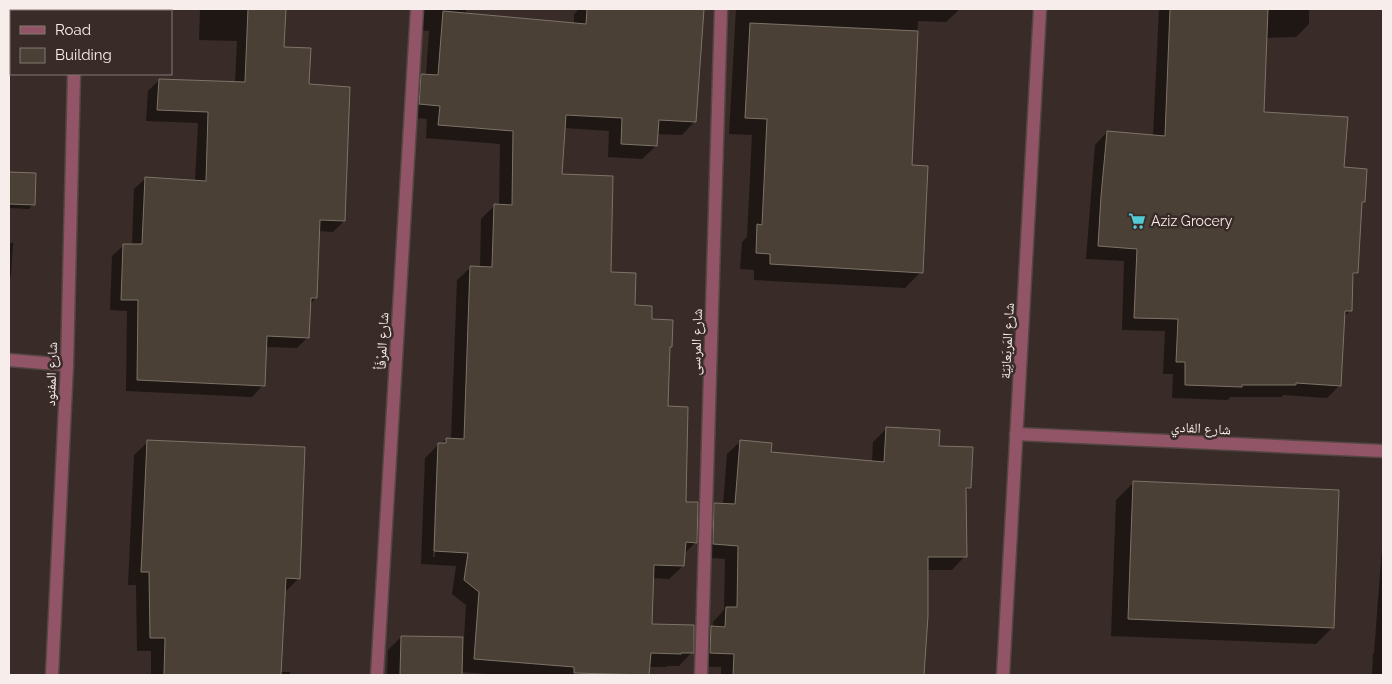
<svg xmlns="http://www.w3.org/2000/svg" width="1392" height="684" viewBox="0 0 1392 684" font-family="Raleway,'Noto Naskh Arabic',sans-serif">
<rect width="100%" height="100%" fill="#392b27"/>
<g fill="#0007" fill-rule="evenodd">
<path d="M 200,9 L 284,9 L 283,48 L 308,86 L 344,221 L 333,232 L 319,231 L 316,298 L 310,304 L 308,337 L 297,348 L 265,347 L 263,385 L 252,397 L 126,391 L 127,311 L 110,310 L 112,256 L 124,245 L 132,245 L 134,189 L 146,178 L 195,181 L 198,123 L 146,121 L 148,91 L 159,80 L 235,83 L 237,41 L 199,40 Z"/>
<path d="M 413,9 L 466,9 L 466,15 L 574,24 L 574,14 L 579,9 L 703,9 L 695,121 L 682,135 L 656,134 L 656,146 L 642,159 L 608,157 L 609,131 L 564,128 L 560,176 L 609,273 L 634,306 L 650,320 L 671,346 L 669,348 L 667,407 L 685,503 L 696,542 L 684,554 L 683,566 L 669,579 L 652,578 L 650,625 L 692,652 L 679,666 L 667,666 L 666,667 L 649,667 L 648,675 L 500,675 L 461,672 L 461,675 L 387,675 L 388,650 L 401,637 L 464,638 L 466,605 L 452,594 L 456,566 L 421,564 L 425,458 L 439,444 L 441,444 L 446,439 L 451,439 L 457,280 L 471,267 L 480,267 L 481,219 L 495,205 L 499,205 L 500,144 L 426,138 L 427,119 L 406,117 L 408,89 L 422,75 L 426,75 L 429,31 L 414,30 ZM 437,451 L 439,451 L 435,557 L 433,557 Z"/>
<path d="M 736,9 L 960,9 L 946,22 L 918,21 L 911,166 L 921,272 L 905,288 L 754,280 L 754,270 L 740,269 L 742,242 L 747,237 L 752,135 L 729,134 Z"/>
<path d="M 1159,9 L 1309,9 L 1309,24 L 1296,37 L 1266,38 L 1263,113 L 1343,168 L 1363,202 L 1360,205 L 1356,273 L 1351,278 L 1350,311 L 1343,318 L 1340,385 L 1327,398 L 1283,395 L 1282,397 L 1230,397 L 1228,400 L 1172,398 L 1173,374 L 1163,374 L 1165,331 L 1122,330 L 1124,261 L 1086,259 L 1095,145 L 1107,132 L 1153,136 Z"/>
<path d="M 9,173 L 35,174 L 33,204 L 29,209 L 9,208 Z"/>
<path d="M 9,243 L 13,243 L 11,276 L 9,279 Z"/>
<path d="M 887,428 L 938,447 L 970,487 L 964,493 L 965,556 L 952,570 L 927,570 L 926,616 L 923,675 L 721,675 L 721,667 L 697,666 L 698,641 L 711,627 L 713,627 L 713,622 L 724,610 L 725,559 L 700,557 L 701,518 L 715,505 L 723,505 L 727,454 L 741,441 L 769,453 L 872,462 L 873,442 Z"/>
<path d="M 148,442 L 299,578 L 285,592 L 280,672 L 290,672 L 290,675 L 151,675 L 151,651 L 137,651 L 136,585 L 128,585 L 134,455 Z"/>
<path d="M 1133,483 L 1333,627 L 1316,644 L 1111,636 L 1116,500 Z"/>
<path d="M 1383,534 L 1383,675 L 1372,675 L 1373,654 L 1374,653 Z"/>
</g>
<g fill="#4a4035" stroke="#7e7368">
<path d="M 248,9 L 286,9 L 284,47 L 311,48 L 309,84 L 350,87 L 345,221 L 320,220 L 317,298 L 311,298 L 309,338 L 267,336 L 265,386 L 137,380 L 138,300 L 121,300 L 123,244 L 142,244 L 145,177 L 206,181 L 208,112 L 157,110 L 159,79 L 245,82 Z"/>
<path d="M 587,9 L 704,9 L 696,122 L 659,120 L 657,146 L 621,144 L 622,118 L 566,115 L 562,174 L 613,176 L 611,272 L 636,273 L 635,305 L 652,306 L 652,319 L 673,320 L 672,347 L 670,347 L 668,406 L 688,407 L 686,502 L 698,502 L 697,543 L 686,542 L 684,566 L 654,565 L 652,624 L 694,625 L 694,653 L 681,653 L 681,654 L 651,653 L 649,675 L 574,673 L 574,667 L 474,659 L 479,592 L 464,580 L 468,553 L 434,551 L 438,443 L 446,443 L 446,438 L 464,439 L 470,266 L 492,267 L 494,204 L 512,205 L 513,131 L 438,125 L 440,106 L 419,104 L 421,74 L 438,75 L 443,11 L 586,24 Z"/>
<path d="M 1170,9 L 1268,9 L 1264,112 L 1348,117 L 1344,167 L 1367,169 L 1365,202 L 1362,202 L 1358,273 L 1353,273 L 1352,311 L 1345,311 L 1341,386 L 1296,383 L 1296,385 L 1242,385 L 1242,387 L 1185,385 L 1185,362 L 1176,362 L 1178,319 L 1134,318 L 1137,249 L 1098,246 L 1101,196 L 1107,131 L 1165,136 Z"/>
<path d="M 750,23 L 918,31 L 912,165 L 928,166 L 923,273 L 770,264 L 770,254 L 756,253 L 757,224 L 762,225 L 767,119 L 745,118 Z"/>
<path d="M 9,172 L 36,173 L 35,205 L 9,204 Z"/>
<path d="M 886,427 L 940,430 L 939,446 L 973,447 L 971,488 L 966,488 L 967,557 L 928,557 L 928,616 L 924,675 L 733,675 L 734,654 L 710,653 L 711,626 L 725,627 L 726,607 L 737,607 L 738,546 L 713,544 L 714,503 L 735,504 L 740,440 L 772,443 L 771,452 L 884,462 Z"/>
<path d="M 147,440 L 305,447 L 300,579 L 286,578 L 281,675 L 164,675 L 165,638 L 150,638 L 149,572 L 141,572 Z"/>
<path d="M 1133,481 L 1339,490 L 1334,628 L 1128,619 Z"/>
<path d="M 401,636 L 463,637 L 462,675 L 400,675 Z"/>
</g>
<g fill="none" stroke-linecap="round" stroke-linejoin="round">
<g stroke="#544642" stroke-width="15">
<g id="minor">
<path d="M 75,11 L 75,9"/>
<path d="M 9,360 L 67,365"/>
<path d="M 1016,434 L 1383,451"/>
<path d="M 52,675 L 67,365 L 74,74"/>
<path d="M 377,675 L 417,9"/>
<path d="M 701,675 L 721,9"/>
<path d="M 1003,675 L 1040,9"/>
</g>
</g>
<use href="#minor" stroke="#925467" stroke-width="12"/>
</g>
<defs>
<g id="supermarket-bare" transform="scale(1.35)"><path d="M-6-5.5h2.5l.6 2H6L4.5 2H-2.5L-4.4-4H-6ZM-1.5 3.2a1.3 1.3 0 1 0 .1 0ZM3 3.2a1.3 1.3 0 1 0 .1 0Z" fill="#52cbd7" stroke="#392b27" stroke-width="2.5" paint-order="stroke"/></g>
</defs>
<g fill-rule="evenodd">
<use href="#supermarket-bare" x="1137" y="221"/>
</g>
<g text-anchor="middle" stroke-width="5" stroke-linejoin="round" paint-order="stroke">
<g font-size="14" fill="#f7edeb" stroke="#392b27" text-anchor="start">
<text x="1151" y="226">Aziz Grocery</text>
</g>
<g font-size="14" fill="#f7edeb" stroke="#392b27">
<text transform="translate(382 341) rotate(-87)" y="5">شارع المرْفَأ</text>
<text transform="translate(1007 341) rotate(-87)" y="5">شارع المَربَعانِيّة</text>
<text transform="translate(696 342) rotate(-88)" y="5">شارع المرسى</text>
<text transform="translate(51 374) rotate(-88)" y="5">شارع المفنود</text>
<text transform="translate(1201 428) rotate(3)" y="5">شارع الفادي</text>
</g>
</g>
<rect width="1392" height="684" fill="none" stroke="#f7edeb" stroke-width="20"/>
<rect x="10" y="10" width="162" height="65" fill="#392b27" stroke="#857975"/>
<rect x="20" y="26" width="25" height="8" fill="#925467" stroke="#857975"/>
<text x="55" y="35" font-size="15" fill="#f7edeb">Road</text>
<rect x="20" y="48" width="25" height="15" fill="#4a4035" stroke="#857975"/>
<text x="55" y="60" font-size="15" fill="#f7edeb">Building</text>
</svg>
